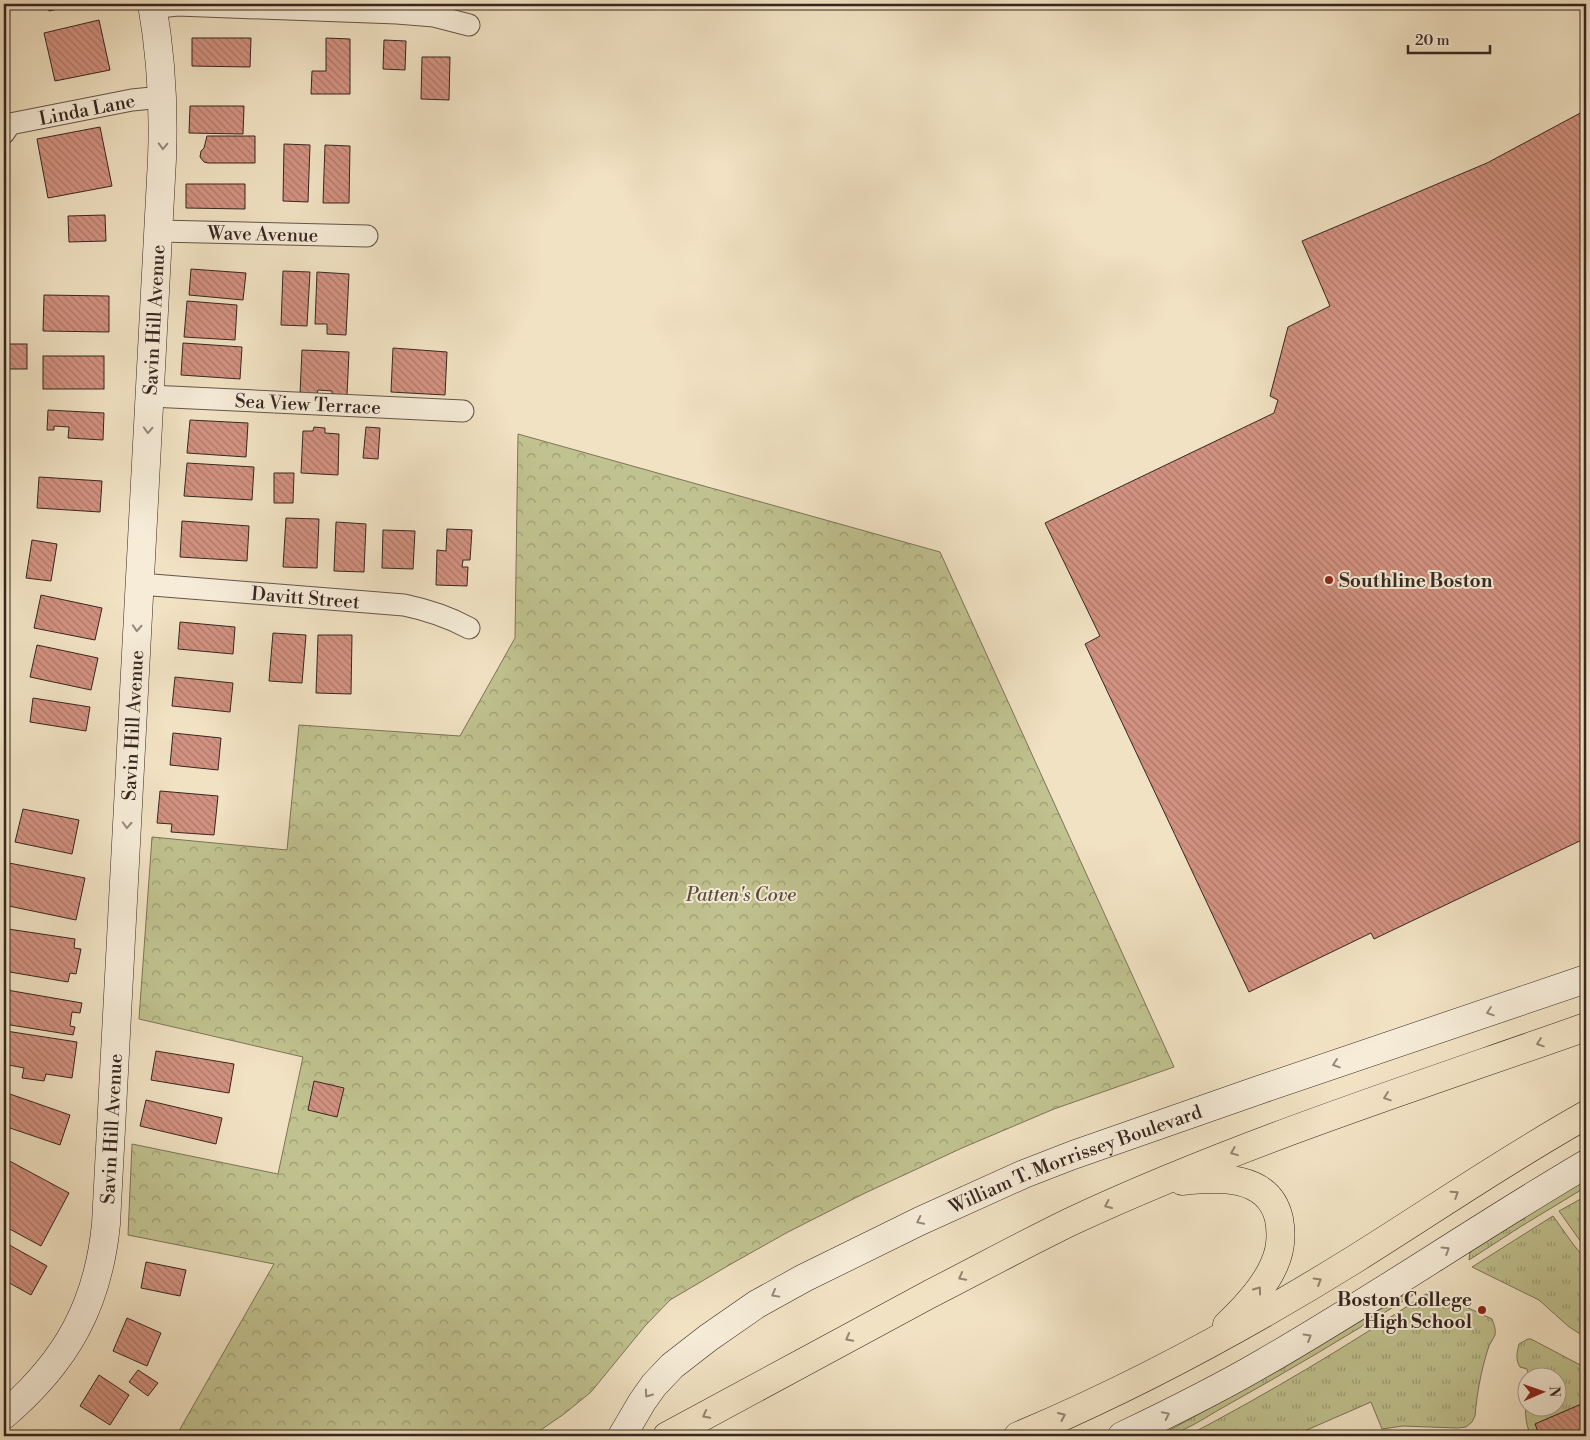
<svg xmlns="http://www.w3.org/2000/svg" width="1590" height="1440" viewBox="0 0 1590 1440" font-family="'Libre Bodoni',serif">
<defs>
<pattern id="grass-tufts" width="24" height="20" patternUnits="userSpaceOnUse" patternTransform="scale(1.25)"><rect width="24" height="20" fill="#c0c28f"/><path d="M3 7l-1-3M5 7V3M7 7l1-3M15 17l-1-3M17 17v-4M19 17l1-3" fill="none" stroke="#9d9d74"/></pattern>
<pattern id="park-crowns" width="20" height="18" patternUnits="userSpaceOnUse" patternTransform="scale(1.25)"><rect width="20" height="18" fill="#c0c28f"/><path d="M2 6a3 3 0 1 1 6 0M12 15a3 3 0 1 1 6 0" fill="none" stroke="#9d9d74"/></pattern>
<pattern id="building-back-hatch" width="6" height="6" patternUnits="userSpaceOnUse" patternTransform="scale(1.25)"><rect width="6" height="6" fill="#d39281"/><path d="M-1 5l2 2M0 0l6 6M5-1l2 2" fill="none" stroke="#ac7769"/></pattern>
</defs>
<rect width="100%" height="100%" fill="#f1e2c3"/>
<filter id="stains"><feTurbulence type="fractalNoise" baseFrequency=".004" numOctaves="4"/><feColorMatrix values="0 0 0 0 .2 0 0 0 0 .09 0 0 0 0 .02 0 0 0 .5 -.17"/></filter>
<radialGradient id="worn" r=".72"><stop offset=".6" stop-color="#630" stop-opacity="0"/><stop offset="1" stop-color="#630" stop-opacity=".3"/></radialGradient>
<g fill="url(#grass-tufts)" stroke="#7c7458">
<path d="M 1586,1180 L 1586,1187 L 1520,1227 L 1469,1260 L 1470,1252 L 1536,1210 Z"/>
<path d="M 1586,1196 L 1586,1249 L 1559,1211 Z"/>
<path d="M 1553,1216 L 1573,1244 L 1586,1260 L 1586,1338 L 1568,1326 L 1539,1300 L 1472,1267 Z"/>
<path d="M 1409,1292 L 1413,1292 L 1413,1295 C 1350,1334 1287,1372 1222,1408 C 1206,1417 1179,1436 1160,1436 L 1166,1432 L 1285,1367 Z"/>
<path d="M 1426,1294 L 1462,1305 L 1492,1319 C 1494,1324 1496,1329 1495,1335 C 1493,1340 1489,1344 1488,1349 C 1481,1371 1477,1393 1475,1416 L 1472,1422 L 1466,1427 L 1457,1428 L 1403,1426 L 1382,1429 L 1371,1402 L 1293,1436 L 1187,1436 C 1269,1393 1349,1345 1426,1294 Z"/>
<path d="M 1528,1339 L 1531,1339 L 1586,1368 L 1586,1402 L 1535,1424 L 1540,1436 L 1531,1436 C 1524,1421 1525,1408 1527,1392 L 1528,1408 L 1558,1408 L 1558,1378 L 1529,1377 L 1527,1369 L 1520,1367 C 1515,1359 1517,1353 1519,1344 Z"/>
</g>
<path fill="url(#park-crowns)" stroke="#7c7458" d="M 518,434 L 940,552 L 1174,1067 L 1054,1109 L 962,1148 L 863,1194 L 788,1232 L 731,1264 L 670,1300 L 645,1326 L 591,1392 L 564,1414 L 532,1436 L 176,1436 L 274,1264 L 128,1235 L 132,1144 L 278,1174 L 303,1057 L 139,1019 L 152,837 L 287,850 L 299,725 L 460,736 L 515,638 Z"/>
<g fill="url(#building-back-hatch)" stroke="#372620">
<path d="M 47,4 L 81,4 L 49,11 Z"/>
<path d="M 99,20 L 110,70 L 55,81 L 44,33 Z"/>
<path d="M 192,38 L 251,38 L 250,67 L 192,66 Z"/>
<path d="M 326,38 L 350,39 L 350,94 L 311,94 L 312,71 L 326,71 Z"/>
<path d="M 384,40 L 406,41 L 405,70 L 383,69 Z"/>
<path d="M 422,57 L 450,57 L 449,100 L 421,99 Z"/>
<path d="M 190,106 L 244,106 L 243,134 L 189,133 Z"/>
<path d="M 1586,110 L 1586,838 L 1374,939 L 1371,933 L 1249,992 L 1085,644 L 1100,636 L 1045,523 L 1274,413 L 1278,400 L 1270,396 L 1288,327 L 1330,306 L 1302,241 L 1487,163 Z"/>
<path d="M 100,127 L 112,186 L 48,198 L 37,139 Z"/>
<path d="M 207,136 L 255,136 L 255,163 L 208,163 L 204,162 L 200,157 L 201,151 L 204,148 Z"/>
<path d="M 284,144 L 310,145 L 308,202 L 283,201 Z"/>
<path d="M 325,145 L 350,146 L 349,203 L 323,203 Z"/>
<path d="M 186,184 L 245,184 L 245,209 L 186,208 Z"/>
<path d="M 105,215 L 106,241 L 69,242 L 68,216 Z"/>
<path d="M 191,269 L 246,273 L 243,300 L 189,295 Z"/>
<path d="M 283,271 L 310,272 L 307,326 L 281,325 Z"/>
<path d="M 317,272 L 349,274 L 346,335 L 327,334 L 327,324 L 315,324 Z"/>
<path d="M 44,295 L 109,296 L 109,332 L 43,331 Z"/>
<path d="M 187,301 L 237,305 L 235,340 L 184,337 Z"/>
<path d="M 183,343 L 242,347 L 240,379 L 181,375 Z"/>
<rect x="4" y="344" width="23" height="25"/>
<path d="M 393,348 L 447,352 L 445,395 L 391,392 Z"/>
<path d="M 302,350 L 349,352 L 347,395 L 332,394 L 332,391 L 318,390 L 317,395 L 300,394 Z"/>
<rect x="43" y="356" width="61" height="33"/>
<path d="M 48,410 L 104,413 L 103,440 L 68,438 L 69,427 L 54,426 L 54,430 L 47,430 Z"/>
<path d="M 190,420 L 248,423 L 246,457 L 187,453 Z"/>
<path d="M 314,427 L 325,428 L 325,433 L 339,434 L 338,475 L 301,473 L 303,431 L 313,431 Z"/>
<path d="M 366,427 L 380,428 L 378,459 L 363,458 Z"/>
<path d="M 187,463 L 254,467 L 252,500 L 184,496 Z"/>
<path d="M 274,473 L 294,473 L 293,503 L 274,503 Z"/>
<path d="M 39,477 L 102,481 L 100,512 L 37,508 Z"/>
<path d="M 286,518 L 319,519 L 317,568 L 283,567 Z"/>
<path d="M 182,521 L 249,526 L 247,561 L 180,557 Z"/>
<path d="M 336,522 L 366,524 L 364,572 L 334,571 Z"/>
<path d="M 447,529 L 472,530 L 470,560 L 463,560 L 462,567 L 468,567 L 467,586 L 436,585 L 437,550 L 446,551 Z"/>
<path d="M 383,530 L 415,531 L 413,569 L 382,568 Z"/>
<path d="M 32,540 L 57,544 L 51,581 L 26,578 Z"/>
<path d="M 41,595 L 102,608 L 95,640 L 34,628 Z"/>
<path d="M 180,622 L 235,627 L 233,654 L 178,649 Z"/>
<path d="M 273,633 L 306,635 L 302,683 L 269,681 Z"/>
<path d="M 318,635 L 352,635 L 351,694 L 316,693 Z"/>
<path d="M 37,645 L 98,658 L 91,690 L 30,677 Z"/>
<path d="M 175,677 L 233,683 L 230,712 L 172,706 Z"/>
<path d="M 33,698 L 90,707 L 86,731 L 30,722 Z"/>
<path d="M 173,733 L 221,738 L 218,770 L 170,765 Z"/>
<path d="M 160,791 L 218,796 L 214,835 L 171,832 L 172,824 L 157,823 Z"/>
<path d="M 23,809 L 79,820 L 72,854 L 15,842 Z"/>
<path d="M 4,862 L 85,878 L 76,920 L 4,905 Z"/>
<path d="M 8,929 L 75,939 L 74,948 L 81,949 L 76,974 L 70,973 L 68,982 L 4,971 L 4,934 L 7,934 Z"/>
<path d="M 7,990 L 82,1003 L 80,1013 L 72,1012 L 70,1026 L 75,1027 L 73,1035 L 4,1024 L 4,1011 Z"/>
<path d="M 6,1031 L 77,1042 L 72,1078 L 46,1074 L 44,1081 L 22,1078 L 24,1068 L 4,1064 L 4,1046 Z"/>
<path d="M 156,1051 L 234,1064 L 229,1093 L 151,1080 Z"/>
<path d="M 314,1081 L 344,1088 L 337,1117 L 308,1110 Z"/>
<path d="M 7,1093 L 70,1115 L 60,1145 L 4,1126 L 4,1103 Z"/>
<path d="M 146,1100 L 222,1118 L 216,1144 L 140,1126 Z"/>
<path d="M 4,1158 L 69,1193 L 41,1246 L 4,1226 Z"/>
<path d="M 4,1242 L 47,1266 L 31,1295 L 4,1280 Z"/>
<path d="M 146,1262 L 186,1270 L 180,1296 L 141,1288 Z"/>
<path d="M 127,1318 L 161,1333 L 147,1366 L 113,1351 Z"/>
<path d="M 138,1370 L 158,1383 L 148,1396 L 129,1382 Z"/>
<path d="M 99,1375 L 129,1395 L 110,1425 L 80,1406 Z"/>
<path d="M 1586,1402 L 1586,1436 L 1540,1436 L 1535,1424 Z"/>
</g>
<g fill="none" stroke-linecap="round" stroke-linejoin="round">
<g stroke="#665549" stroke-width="23">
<g id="street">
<path d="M 152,8 L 177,5 L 397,13 L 434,16 L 469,25"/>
<path id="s1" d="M 4,133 L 10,124 L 132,100 L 162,97"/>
<path id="s2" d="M 159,231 L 367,236"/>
<path id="s3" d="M 150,396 L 463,411"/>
<path id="s4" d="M 140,584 L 404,605 C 428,610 447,616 469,628"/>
</g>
</g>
<g stroke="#372620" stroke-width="29">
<g id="secondary">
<path id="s5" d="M 4,1415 C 66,1362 98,1306 106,1224 L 162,159 C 164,107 161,55 152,4"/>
<path id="s6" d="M 622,1436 L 642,1402 L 654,1385 L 672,1366 L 708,1338 L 757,1304 L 804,1278 L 920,1221 L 1024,1174 L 1073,1155 L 1259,1090 L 1586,979"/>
<path d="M 1122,1436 C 1170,1413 1217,1390 1263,1363 C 1373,1300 1477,1228 1586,1164"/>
</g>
</g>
<g stroke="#372620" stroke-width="29">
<g id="primary">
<path d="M 1182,1181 C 1218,1177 1269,1174 1279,1219 C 1282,1235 1281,1250 1274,1265 C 1264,1288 1245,1308 1227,1325"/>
<path d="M 667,1436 C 755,1389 842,1341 930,1294 C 977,1270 1023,1245 1070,1222 C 1237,1144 1413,1088 1586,1027"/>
<path d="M 1018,1436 C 1135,1387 1247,1326 1355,1259 C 1432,1211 1507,1159 1586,1115"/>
</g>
</g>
<use href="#street" stroke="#f6ecd8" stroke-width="21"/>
<use href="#secondary" stroke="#f6ecd8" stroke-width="28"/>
<use href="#primary" stroke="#f1e2c3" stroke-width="28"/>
</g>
<defs><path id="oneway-chevron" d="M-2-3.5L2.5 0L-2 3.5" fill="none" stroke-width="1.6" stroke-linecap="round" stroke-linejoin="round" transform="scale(1.25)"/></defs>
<g stroke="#96897c">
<use href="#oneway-chevron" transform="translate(163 146) rotate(92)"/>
<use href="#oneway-chevron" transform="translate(148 430) rotate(93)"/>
<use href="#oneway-chevron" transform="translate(137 628) rotate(93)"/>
<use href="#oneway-chevron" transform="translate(127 825) rotate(93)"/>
<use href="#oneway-chevron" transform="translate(1490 1012) rotate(161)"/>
<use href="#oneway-chevron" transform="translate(1336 1064) rotate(161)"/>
<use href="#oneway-chevron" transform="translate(920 1221) rotate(154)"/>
<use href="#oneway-chevron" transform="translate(1446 1250) rotate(-32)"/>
<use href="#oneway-chevron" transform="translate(775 1294) rotate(151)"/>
<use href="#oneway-chevron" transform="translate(1308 1337) rotate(-31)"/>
<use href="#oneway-chevron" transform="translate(648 1394) rotate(126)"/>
<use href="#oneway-chevron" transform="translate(1166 1415) rotate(-26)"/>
</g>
<g stroke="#948472">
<use href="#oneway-chevron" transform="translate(1540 1043) rotate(161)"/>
<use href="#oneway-chevron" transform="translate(1387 1097) rotate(161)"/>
<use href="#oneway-chevron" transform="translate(1234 1152) rotate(158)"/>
<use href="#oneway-chevron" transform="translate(1455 1194) rotate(-33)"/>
<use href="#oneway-chevron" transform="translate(1108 1205) rotate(156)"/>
<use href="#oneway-chevron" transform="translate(962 1277) rotate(152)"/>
<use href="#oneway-chevron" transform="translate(1318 1281) rotate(-31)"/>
<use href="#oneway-chevron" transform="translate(1258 1290) rotate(-54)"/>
<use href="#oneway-chevron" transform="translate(849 1338) rotate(152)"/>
<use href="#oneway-chevron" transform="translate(706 1415) rotate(152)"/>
<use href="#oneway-chevron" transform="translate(1062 1416) rotate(-24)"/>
</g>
<g fill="#8f2418" stroke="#f6ecd8" stroke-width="2">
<circle cx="1329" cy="580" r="5"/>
<circle cx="1482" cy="1310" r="5"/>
</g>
<g text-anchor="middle" stroke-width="4" stroke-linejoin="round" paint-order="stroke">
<g font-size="19" fill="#372620" stroke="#f6ecd8">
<text dy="7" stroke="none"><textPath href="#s1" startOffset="89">Linda Lane</textPath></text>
<text dy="7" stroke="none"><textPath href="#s2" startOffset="104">Wave Avenue</textPath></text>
<text dy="7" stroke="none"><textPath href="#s5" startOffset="1128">Savin Hill Avenue</textPath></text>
<text dy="7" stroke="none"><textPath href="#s3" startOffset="158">Sea View Terrace</textPath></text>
<text dy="7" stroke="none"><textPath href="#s4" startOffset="166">Davitt Street</textPath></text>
<text dy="7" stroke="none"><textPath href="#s5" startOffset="722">Savin Hill Avenue</textPath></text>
<text dy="7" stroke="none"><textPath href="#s5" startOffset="318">Savin Hill Avenue</textPath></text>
<text dy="7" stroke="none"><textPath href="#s6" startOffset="542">William T. Morrissey Boulevard</textPath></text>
</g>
<g font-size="19" font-weight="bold" fill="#372620" stroke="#f6ecd8" text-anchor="start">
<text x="1339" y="587">Southline Boston</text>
<text x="1472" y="1306" text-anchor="end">Boston College<tspan x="1472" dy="22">High School</tspan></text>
</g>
<g font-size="19" font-style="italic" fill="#594d3c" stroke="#f6ecd8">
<text x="741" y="901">Patten's Cove</text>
</g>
</g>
<rect width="1590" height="1440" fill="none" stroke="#f1e2c3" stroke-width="20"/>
<rect x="5" y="5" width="1580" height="1430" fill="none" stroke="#372620" stroke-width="2.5"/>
<rect x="10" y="10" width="1570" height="1420" fill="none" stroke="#372620"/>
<g transform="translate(1542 1392) rotate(88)"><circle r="24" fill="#f6ecd8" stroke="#aa9d8e"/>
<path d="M0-4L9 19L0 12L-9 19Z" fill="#8f2418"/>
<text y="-8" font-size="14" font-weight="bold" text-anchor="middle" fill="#372620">N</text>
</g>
<path d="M1408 45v8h82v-8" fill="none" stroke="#372620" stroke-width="2.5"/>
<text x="1415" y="45" font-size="15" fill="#372620" stroke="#f6ecd8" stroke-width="4" paint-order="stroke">20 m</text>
<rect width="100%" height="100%" filter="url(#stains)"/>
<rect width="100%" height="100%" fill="url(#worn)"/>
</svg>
